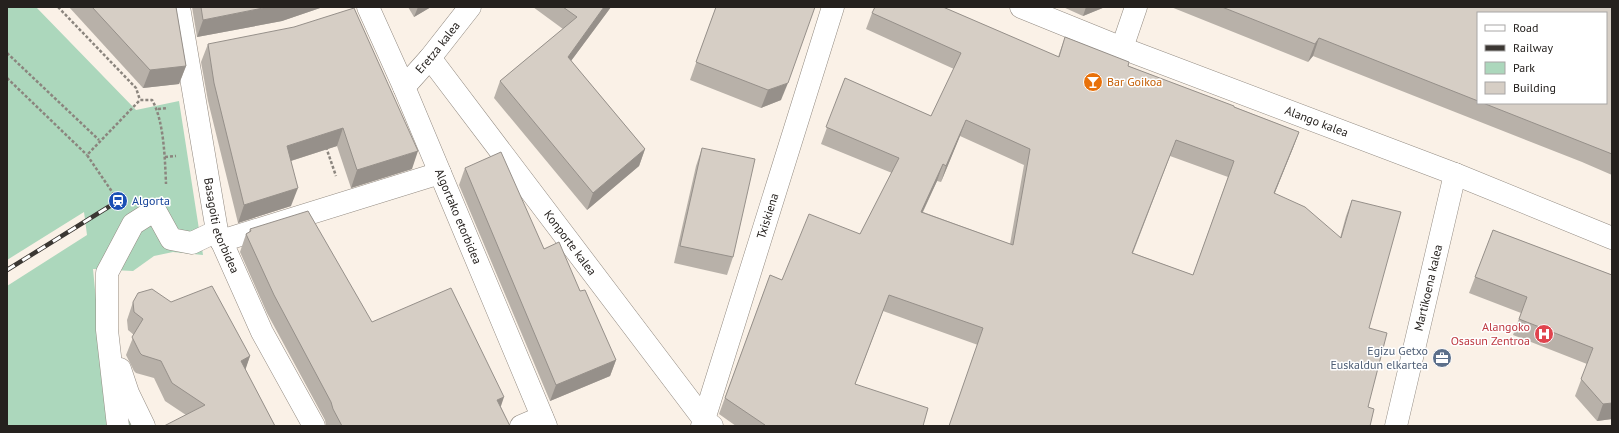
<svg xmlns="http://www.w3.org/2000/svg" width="1619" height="433" viewBox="0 0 1619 433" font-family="'PT Sans',sans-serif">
<rect width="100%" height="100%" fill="#faf1e7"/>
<path fill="#acd7bc" d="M 7,7 L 36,7 L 136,110 L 179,101 L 203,255 L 173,252 L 154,256 L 133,271 L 93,269 L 100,341 L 136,426 L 7,426 L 7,286 L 87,235 L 84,212 L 7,260 Z"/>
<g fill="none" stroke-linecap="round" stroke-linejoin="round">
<g stroke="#938b82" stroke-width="23">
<g id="minor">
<path id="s1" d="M 179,7 L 217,231 L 262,332 L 314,426"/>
<path id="s2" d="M 368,7 L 404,87 L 546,426"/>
<path id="s3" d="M 1021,7 L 1122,48 L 1455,174 L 1612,238"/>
<path d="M 1122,48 L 1136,7"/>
<path id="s4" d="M 430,58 L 705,421 L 712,426"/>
<path id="s5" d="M 404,87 L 430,58 L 470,7"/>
<path d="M 221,241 L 440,173"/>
<path d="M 120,369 L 128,393 L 144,426"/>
<path d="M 118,426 L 107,330 L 107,273 L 133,224 L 155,210 L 171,239 L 192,243 L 217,231"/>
<path d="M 521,426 L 542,417"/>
<path id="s6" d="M 702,426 L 833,7"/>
<path id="s7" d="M 1396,426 L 1455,174"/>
</g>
</g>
<g stroke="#8b857e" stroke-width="2.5" stroke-dasharray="3 2" stroke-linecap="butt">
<path d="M 58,7 L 136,88 L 140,100"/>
<path d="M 7,53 L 99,140"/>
<path d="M 7,78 L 87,155"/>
<path d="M 158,109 L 168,108"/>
<path d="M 326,147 L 336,176"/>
<path d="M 165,157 L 176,156"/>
<path d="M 117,199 L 87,155 L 140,100 L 152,100 C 164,120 165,160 166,184"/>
</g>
<use href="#minor" stroke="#fff" stroke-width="22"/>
<g stroke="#3b3733" stroke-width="4.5">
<path id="rail" d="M 7,270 L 118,201"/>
</g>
<use href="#rail" stroke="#fff" stroke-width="3" stroke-dasharray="9" stroke-linecap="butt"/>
</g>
<g fill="#b8b1a9" fill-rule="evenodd">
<path d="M 69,7 L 176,7 L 186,66 L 179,84 L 143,88 Z"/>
<path d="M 192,7 L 323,7 L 282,21 L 197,37 Z"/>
<path d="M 408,7 L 431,7 L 414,17 Z"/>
<path d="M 533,7 L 611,7 L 571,61 L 645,149 L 639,166 L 587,210 L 494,98 L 500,81 L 563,29 Z"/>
<path d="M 716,7 L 781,100 L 761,108 L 690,80 Z"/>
<path d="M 875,7 L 945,7 L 945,8 L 1058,57 L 1065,37 L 1128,66 L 1299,132 L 1293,148 L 1274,194 L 1340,238 L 1346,216 L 1352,200 L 1369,328 L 1368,407 L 1370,426 L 949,426 L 978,345 L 883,311 L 855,384 L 923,426 L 736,426 L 719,414 L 770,275 L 782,280 L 860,234 L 892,173 L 821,144 L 845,78 L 931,116 L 954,69 L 866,29 L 872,13 ZM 960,136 L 1024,165 L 1010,244 L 923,212 L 937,181 L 941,182 ZM 1170,156 L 1228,177 L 1193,275 L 1133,253 Z"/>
<path d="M 1063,7 L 1105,7 L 1083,16 Z"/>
<path d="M 1171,7 L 1612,7 L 1612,175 L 1582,162 L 1313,56 L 1308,62 ZM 1478,13 L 1606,103 L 1478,103 Z"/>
<path d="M 208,44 L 412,169 L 351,188 L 337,146 L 291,161 L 291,206 L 238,223 L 208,101 L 201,62 Z"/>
<path d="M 702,148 L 733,257 L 727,275 L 674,263 L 696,166 Z"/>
<path d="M 465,168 L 544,249 L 580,291 L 616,360 L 610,376 L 550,401 L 459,185 Z"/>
<path d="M 250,229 L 372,322 L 501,407 L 510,426 L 326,426 L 325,420 L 267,313 L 240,252 L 246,234 L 249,232 Z"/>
<path d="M 1493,230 L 1612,275 L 1612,419 L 1597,421 L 1575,396 L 1587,364 L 1513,335 L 1521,313 L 1469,293 Z"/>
<path d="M 133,302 L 250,356 L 245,369 L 275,426 L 186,415 L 165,401 L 154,378 L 136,373 L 134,371 L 126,355 L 134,335 L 128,330 L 127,320 Z"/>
</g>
<g fill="#96908a">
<path d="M 268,7 L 323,7 L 282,21 L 197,37 L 203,20 Z"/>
<path d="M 418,7 L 431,7 L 414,17 Z"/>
<path d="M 604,7 L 611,7 L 562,73 L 568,57 Z"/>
<path d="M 1086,7 L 1105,7 L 1083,16 Z"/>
<path d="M 1319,38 L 1313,56 L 1308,62 L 1315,44 Z"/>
<path d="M 186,66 L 179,84 L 143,88 L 150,70 Z"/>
<path d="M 788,83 L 781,100 L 761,108 L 768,90 Z"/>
<path d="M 966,120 L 960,136 L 941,182 L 946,166 Z"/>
<path d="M 343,128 L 337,146 L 281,164 L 287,146 Z"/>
<path d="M 1299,132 L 1293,148 L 1268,210 L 1274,193 Z"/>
<path d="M 645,149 L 639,166 L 587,210 L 593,193 Z"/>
<path d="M 418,151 L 412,169 L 351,188 L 357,170 Z"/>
<path d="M 943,164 L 937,181 L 915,228 L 921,212 Z"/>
<path d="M 298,188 L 291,206 L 238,223 L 244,205 Z"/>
<path d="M 889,295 L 883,311 L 849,400 L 855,384 Z"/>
<path d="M 250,356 L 244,374 L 241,361 Z"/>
<path d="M 616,360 L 610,376 L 550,401 L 556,385 Z"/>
<path d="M 504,397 L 498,415 L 497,400 Z"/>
<path d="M 1612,403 L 1612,419 L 1597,421 L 1603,404 Z"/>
</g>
<g fill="#d6cec5" stroke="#96908a" fill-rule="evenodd">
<path d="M 92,7 L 176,7 L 186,66 L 150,70 Z"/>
<path d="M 201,7 L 268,7 L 203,20 Z"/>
<path d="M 563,7 L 604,7 L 568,57 L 645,149 L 593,193 L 500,81 L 577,17 Z"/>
<path d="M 716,7 L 815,7 L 788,83 L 768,90 L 696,62 Z"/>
<path d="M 875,7 L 943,7 L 1059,57 L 1065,37 L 1129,62 L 1128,66 L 1234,106 L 1234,107 L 1299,132 L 1274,193 L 1305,207 L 1341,238 L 1352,200 L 1401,212 L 1369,328 L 1387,333 L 1368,407 L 1374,409 L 1370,426 L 949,426 L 983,328 L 889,295 L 855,384 L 928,408 L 923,426 L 761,426 L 765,425 L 725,398 L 770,275 L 782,280 L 809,214 L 860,234 L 899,158 L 826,127 L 845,78 L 931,116 L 961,53 L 872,13 ZM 966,120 L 1030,149 L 1013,245 L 921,212 L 943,164 L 946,166 ZM 1176,140 L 1234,161 L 1193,275 L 1132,253 Z"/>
<path d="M 1222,7 L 1612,7 L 1612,154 L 1483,103 L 1606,103 L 1606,13 L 1478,13 L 1478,101 L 1319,38 L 1315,44 Z"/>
<path d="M 354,8 L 418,151 L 357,170 L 343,128 L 287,146 L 298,188 L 244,205 L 214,83 L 208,44 L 294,27 Z"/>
<path d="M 702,148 L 755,159 L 733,257 L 680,246 Z"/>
<path d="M 501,152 L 544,249 L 559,242 L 580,291 L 585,290 L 616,360 L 556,385 L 465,168 Z"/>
<path d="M 308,211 L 372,322 L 451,288 L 504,397 L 497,400 L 510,426 L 342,426 L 333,409 L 331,402 L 274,295 L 246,234 L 251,231 L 250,229 Z"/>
<path d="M 1493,230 L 1612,275 L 1612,403 L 1603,404 L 1581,379 L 1593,348 L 1519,319 L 1527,297 L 1475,277 Z"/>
<path d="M 212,286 L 250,356 L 241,361 L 275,426 L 164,426 L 205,405 L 172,383 L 161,361 L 142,355 L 140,353 L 132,337 L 143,319 L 134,312 L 133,302 L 138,293 L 152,289 L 171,302 Z"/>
</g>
<defs>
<g id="bar-disc" transform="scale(1)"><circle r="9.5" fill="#e8710a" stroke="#fff"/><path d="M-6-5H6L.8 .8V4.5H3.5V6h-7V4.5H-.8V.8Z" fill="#fff"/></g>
<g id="station-disc" transform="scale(1)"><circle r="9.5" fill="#1a4fb4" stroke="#fff"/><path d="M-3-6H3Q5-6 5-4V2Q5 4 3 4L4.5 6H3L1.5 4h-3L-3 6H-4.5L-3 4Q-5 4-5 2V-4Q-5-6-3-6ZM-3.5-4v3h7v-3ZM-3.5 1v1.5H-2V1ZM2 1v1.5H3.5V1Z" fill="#fff"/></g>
<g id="hospital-disc" transform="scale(1)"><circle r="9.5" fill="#e0444e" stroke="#fff"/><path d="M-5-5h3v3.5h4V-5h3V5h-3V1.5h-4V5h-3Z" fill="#fff"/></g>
<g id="office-disc" transform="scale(1)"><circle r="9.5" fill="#5c6f8a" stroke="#fff"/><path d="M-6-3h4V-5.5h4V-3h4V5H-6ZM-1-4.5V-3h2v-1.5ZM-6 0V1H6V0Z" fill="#fff"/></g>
</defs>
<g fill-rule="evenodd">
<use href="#bar-disc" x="1093" y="82"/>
<use href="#station-disc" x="118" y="201"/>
<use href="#hospital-disc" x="1544" y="334"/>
<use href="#office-disc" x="1442" y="358"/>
</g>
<g text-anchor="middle" stroke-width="3" stroke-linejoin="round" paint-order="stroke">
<g font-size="12" fill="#25211e" stroke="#fff">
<text dy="4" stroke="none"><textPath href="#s5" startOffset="52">Eretza kalea</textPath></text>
<text dy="4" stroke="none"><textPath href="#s3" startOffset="317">Alango kalea</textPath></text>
<text dy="4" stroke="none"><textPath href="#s2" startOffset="228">Algortako etorbidea</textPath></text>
<text dy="4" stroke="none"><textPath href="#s6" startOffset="220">Txiskiena</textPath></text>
<text dy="4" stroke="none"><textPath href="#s1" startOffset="223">Basagoiti etorbidea</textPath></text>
<text dy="4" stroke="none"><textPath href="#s4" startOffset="232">Konporte kalea</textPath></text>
<text dy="4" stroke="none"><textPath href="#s7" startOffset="142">Martikoena kalea</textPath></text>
</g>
<g font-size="12" fill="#c56008" stroke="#fff" text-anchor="start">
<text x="1107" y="86">Bar Goikoa</text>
</g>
<g font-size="12" fill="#164399" stroke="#fff" text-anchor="start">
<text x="132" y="205">Algorta</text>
</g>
<g font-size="12" fill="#be3a42" stroke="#fff" text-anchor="end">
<text x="1530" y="331">Alangoko<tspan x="1530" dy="14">Osasun Zentroa</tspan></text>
</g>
<g font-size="12" fill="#4e5e75" stroke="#fff" text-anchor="end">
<text x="1428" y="355">Egizu Getxo<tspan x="1428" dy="14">Euskaldun elkartea</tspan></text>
</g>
</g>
<rect width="1619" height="433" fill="none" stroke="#25211e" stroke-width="16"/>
<rect x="1477" y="12" width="130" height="92" fill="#ffffff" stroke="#a8a6a5"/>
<rect x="1485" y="25" width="20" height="6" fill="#ffffff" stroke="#a8a6a5"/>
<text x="1513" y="32" font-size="12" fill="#25211e">Road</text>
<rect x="1485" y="45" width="20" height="6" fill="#3b3733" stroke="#a8a6a5"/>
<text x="1513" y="52" font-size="12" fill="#25211e">Railway</text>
<rect x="1485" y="62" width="20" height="12" fill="#acd7bc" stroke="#a8a6a5"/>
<text x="1513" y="72" font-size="12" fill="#25211e">Park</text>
<rect x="1485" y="82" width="20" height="12" fill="#d6cec5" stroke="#a8a6a5"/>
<text x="1513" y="92" font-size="12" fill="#25211e">Building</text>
</svg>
